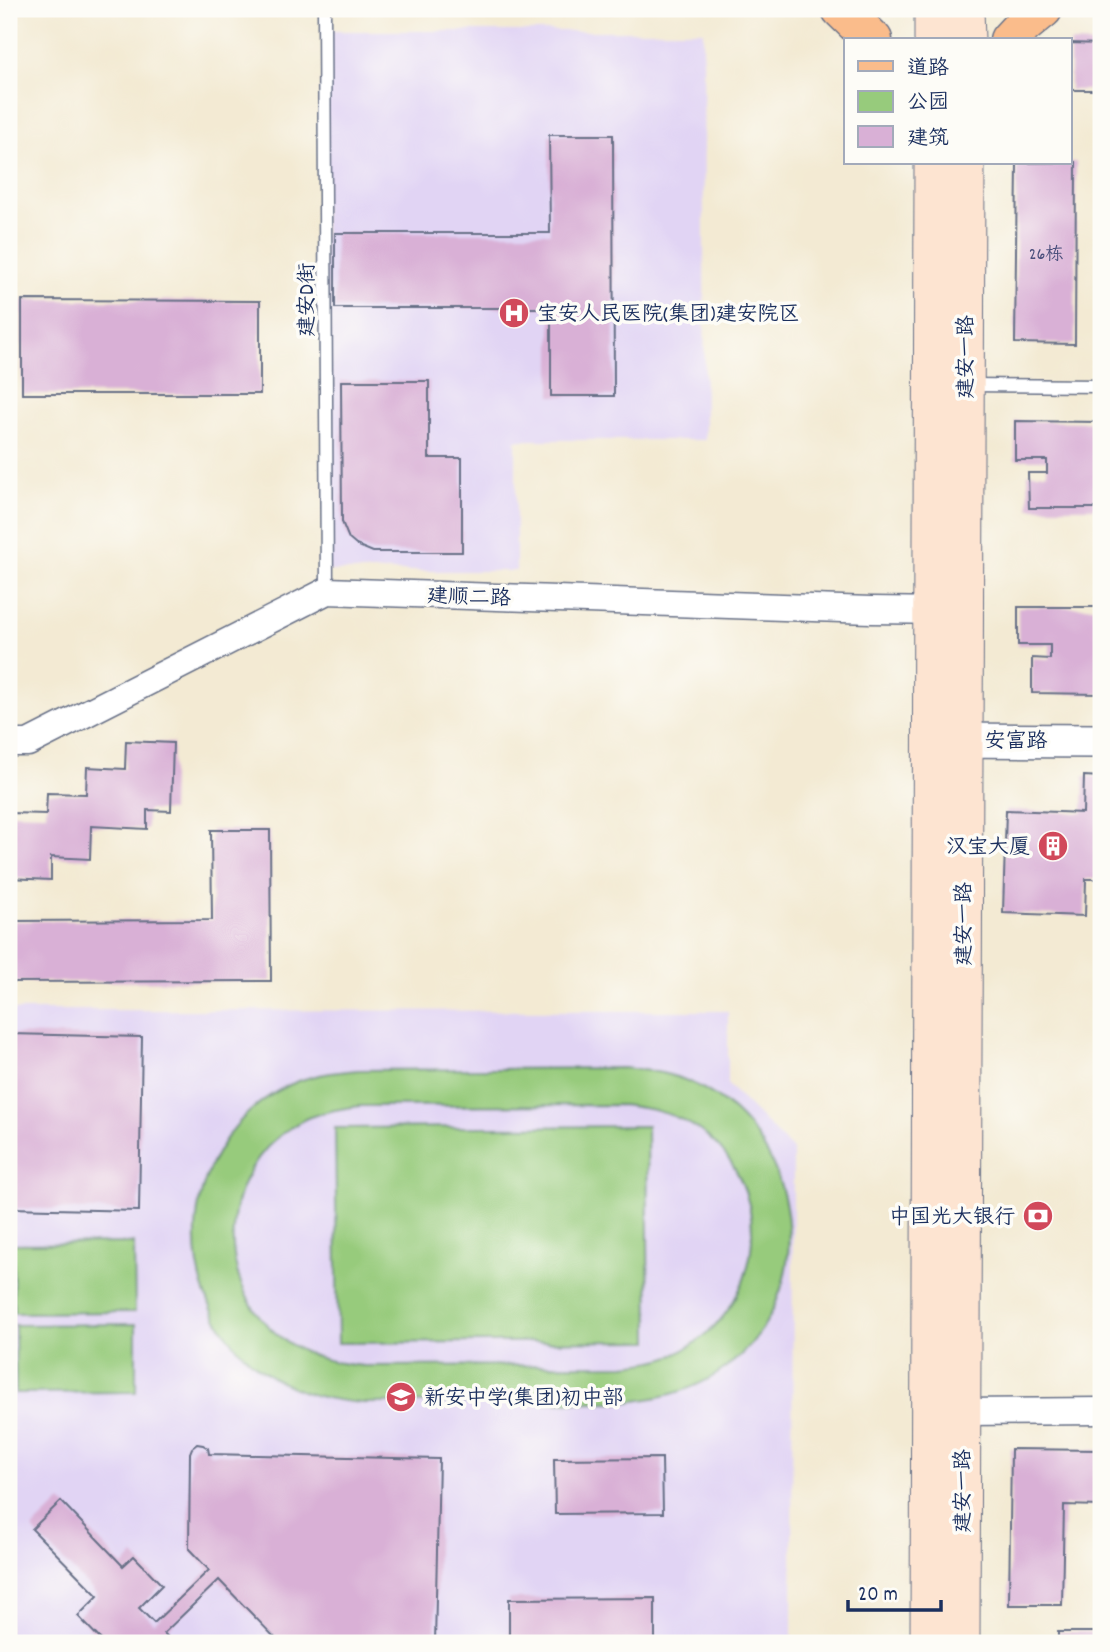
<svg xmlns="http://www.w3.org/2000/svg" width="1110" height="1652" viewBox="0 0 1110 1652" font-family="Dekko,'LXGW WenKai TC',sans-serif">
<rect width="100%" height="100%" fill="#fdfcf7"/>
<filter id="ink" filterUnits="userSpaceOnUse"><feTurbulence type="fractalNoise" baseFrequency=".0143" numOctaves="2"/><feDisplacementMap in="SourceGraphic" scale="14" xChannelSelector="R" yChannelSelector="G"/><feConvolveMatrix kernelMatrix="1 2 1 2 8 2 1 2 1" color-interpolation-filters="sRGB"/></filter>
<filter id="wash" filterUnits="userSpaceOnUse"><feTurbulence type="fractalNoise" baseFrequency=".00686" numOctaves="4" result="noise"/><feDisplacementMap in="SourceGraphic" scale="28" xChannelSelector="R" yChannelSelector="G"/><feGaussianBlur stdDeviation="1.57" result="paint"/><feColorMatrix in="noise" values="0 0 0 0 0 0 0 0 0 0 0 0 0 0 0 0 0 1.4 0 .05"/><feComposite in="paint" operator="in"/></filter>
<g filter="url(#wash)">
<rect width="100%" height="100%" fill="#f3ead3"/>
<g fill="#e1d4f4">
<path d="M 323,31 L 703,31 L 705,440 L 516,440 L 516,571 L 326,571 Z"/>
<path d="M 9,1010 L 728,1011 L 728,1085 L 793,1150 L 792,1643 L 9,1643 Z"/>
</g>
<g fill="#97cb7c" stroke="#597d6d" stroke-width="2" fill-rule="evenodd">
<path d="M 623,1068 C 644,1070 665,1072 685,1080 C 806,1129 827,1301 717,1374 C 687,1393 660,1398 627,1402 L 362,1403 C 328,1400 300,1394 271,1376 C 160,1306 175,1133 296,1082 C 316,1074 337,1072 358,1070 ZM 622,1105 C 647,1108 671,1112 693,1126 C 780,1181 768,1310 676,1354 C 660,1361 642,1363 624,1365 L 363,1366 C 328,1363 297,1354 271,1329 C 217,1277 221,1186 277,1138 C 288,1129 300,1120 313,1116 C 329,1110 344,1108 360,1106 Z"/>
<path d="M 647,1126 L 649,1341 L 338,1343 L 335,1128 Z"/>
<path d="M 134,1243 L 135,1312 L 14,1313 L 13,1244 Z"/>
<path d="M 136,1324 L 136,1392 L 16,1393 L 15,1325 Z"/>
</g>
<g id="blocks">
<g fill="#d9b0d6">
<path d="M 1070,43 L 1101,44 L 1101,90 L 1070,90 Z"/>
<path d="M 549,135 L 613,135 L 614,396 L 551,396 L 551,308 L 335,308 L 335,233 L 550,233 Z"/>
<path d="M 1076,162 L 1075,344 L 1015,343 L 1017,163 Z"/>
<path d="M 22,300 L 260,301 L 260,394 L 22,394 Z"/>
<path d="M 341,381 L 429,381 L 429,458 L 462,458 L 462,552 L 373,552 L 356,545 L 349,539 L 342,522 Z"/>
<path d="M 1015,421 L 1101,422 L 1101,508 L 1029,508 L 1028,473 L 1047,473 L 1047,460 L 1015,460 Z"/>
<path d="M 1018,607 L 1101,607 L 1101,694 L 1032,693 L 1032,658 L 1050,659 L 1050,645 L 1018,645 Z"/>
<path d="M 126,741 L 173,743 L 171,811 L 147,810 L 147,829 L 91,826 L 90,859 L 51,857 L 51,880 L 9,878 L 10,813 L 46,814 L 47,793 L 86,794 L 87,767 L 125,769 Z"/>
<path d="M 1084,776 L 1101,777 L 1101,879 L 1086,879 L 1085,916 L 1003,913 L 1006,810 L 1083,813 Z"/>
<path d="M 211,830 L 270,830 L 271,981 L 9,982 L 9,921 L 212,920 Z"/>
<path d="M 10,1034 L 142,1037 L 139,1211 L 9,1208 Z"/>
<path d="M 197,1444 L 203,1445 L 208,1448 L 209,1454 L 439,1459 L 435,1643 L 280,1643 L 219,1580 L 164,1633 L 173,1643 L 104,1643 L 78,1616 L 98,1596 L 32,1529 L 61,1501 L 123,1566 L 134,1556 L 162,1585 L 139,1608 L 154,1623 L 209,1570 L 189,1549 L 190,1453 L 192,1448 Z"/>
<path d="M 1011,1449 L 1101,1450 L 1101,1506 L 1064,1505 L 1062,1605 L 1009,1605 Z"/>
<path d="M 662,1458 L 663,1513 L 555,1514 L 554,1459 Z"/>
<path d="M 655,1598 L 655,1643 L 509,1643 L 509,1599 Z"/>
<rect x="1058" y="1632" width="43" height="11"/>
</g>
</g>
</g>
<g filter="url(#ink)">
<use href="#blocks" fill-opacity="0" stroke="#677087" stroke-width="2"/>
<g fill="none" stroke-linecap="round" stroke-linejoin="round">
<g stroke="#677087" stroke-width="15">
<g id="service">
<path d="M 324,9 L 327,591"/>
<path d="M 969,385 L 1101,386"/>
</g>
</g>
<g stroke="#677087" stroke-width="29">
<g id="minor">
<path d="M 9,743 L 28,743 L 327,591 L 871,610 L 949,611"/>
<path d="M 962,1412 L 1101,1411"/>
</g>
</g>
<g stroke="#677087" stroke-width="36">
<path id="tertiary" d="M 938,740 L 1101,741"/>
</g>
<g stroke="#677087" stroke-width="39">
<g id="secondary">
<path d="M 965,9 L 966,40"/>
<path d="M 933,40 L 933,9"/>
<path d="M 929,1643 L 933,163"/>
<path d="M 961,1643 L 966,163"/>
</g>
</g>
<g stroke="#677087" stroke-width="41">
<g id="primary">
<path d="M 841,9 L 873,40"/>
<path d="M 1009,40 L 1021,27 L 1043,9"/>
</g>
</g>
<use href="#service" stroke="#fff" stroke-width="12"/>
<use href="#minor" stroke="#fff" stroke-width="26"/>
<use href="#tertiary" stroke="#fff" stroke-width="33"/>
<use href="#secondary" stroke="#fde4d1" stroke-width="37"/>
<use href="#primary" stroke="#fabc8b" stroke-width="38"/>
</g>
</g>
<defs>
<g id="hospital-disc" transform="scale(1.575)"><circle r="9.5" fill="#d1495b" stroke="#fdfcf7"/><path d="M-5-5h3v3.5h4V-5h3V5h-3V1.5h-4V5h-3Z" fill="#fff"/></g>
<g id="building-disc" transform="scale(1.575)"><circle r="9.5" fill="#d1495b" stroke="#fdfcf7"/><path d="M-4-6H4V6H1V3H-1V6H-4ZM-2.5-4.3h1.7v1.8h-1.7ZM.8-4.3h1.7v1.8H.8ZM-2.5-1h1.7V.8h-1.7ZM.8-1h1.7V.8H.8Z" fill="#fff"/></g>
<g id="bank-disc" transform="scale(1.575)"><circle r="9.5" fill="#d1495b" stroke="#fdfcf7"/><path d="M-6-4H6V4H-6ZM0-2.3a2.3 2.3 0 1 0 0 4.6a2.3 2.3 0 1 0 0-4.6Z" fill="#fff"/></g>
<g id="school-disc" transform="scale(1.575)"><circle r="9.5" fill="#d1495b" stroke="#fdfcf7"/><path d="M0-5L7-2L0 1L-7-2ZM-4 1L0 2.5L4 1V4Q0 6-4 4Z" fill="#fff"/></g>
</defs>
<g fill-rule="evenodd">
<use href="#hospital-disc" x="514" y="313"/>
<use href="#building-disc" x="1053" y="846"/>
<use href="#bank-disc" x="1038" y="1216"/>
<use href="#school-disc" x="401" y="1397"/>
</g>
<g text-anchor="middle" stroke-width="7" stroke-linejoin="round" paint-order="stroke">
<g font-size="18" fill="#4a4f7c">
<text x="1046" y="259">26栋</text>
</g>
<g font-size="21" fill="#1b2f5e" stroke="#fdfcf7">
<text transform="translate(306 300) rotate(-90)" y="7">建安D街</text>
<text transform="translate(965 357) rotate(-90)" y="7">建安一路</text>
<text transform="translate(469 596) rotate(2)" y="7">建顺二路</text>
<text x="1016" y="747">安富路</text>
<text transform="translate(963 924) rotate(-90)" y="7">建安一路</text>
<text transform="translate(962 1491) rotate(-90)" y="7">建安一路</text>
</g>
<g font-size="21" fill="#1b2f5e" stroke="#fdfcf7" text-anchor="start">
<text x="537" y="320">宝安人民医院(集团)建安院区</text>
<text x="1030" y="853" text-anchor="end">汉宝大厦</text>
<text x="1015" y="1223" text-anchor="end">中国光大银行</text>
<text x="424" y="1404">新安中学(集团)初中部</text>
</g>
</g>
<rect width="1110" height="1652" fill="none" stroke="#fdfcf7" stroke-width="35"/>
<rect x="844" y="38" width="228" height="126" fill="#fdfcf7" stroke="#a3aaba" stroke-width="2"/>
<rect x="858" y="61" width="35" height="10" fill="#fabc8b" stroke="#a3aaba" stroke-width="2"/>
<text x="907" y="74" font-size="21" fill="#1b2f5e">道路</text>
<rect x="858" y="91" width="35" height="21" fill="#97cb7c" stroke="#a3aaba" stroke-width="2"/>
<text x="907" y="108" font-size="21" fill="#1b2f5e">公园</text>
<rect x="858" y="126" width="35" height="21" fill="#d9b0d6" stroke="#a3aaba" stroke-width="2"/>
<text x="907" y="144" font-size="21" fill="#1b2f5e">建筑</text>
<path d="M848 1600v10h93v-10" fill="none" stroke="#1b2f5e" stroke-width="3.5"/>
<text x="858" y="1600" font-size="21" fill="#1b2f5e" stroke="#fdfcf7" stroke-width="5" paint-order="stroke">20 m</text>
</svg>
